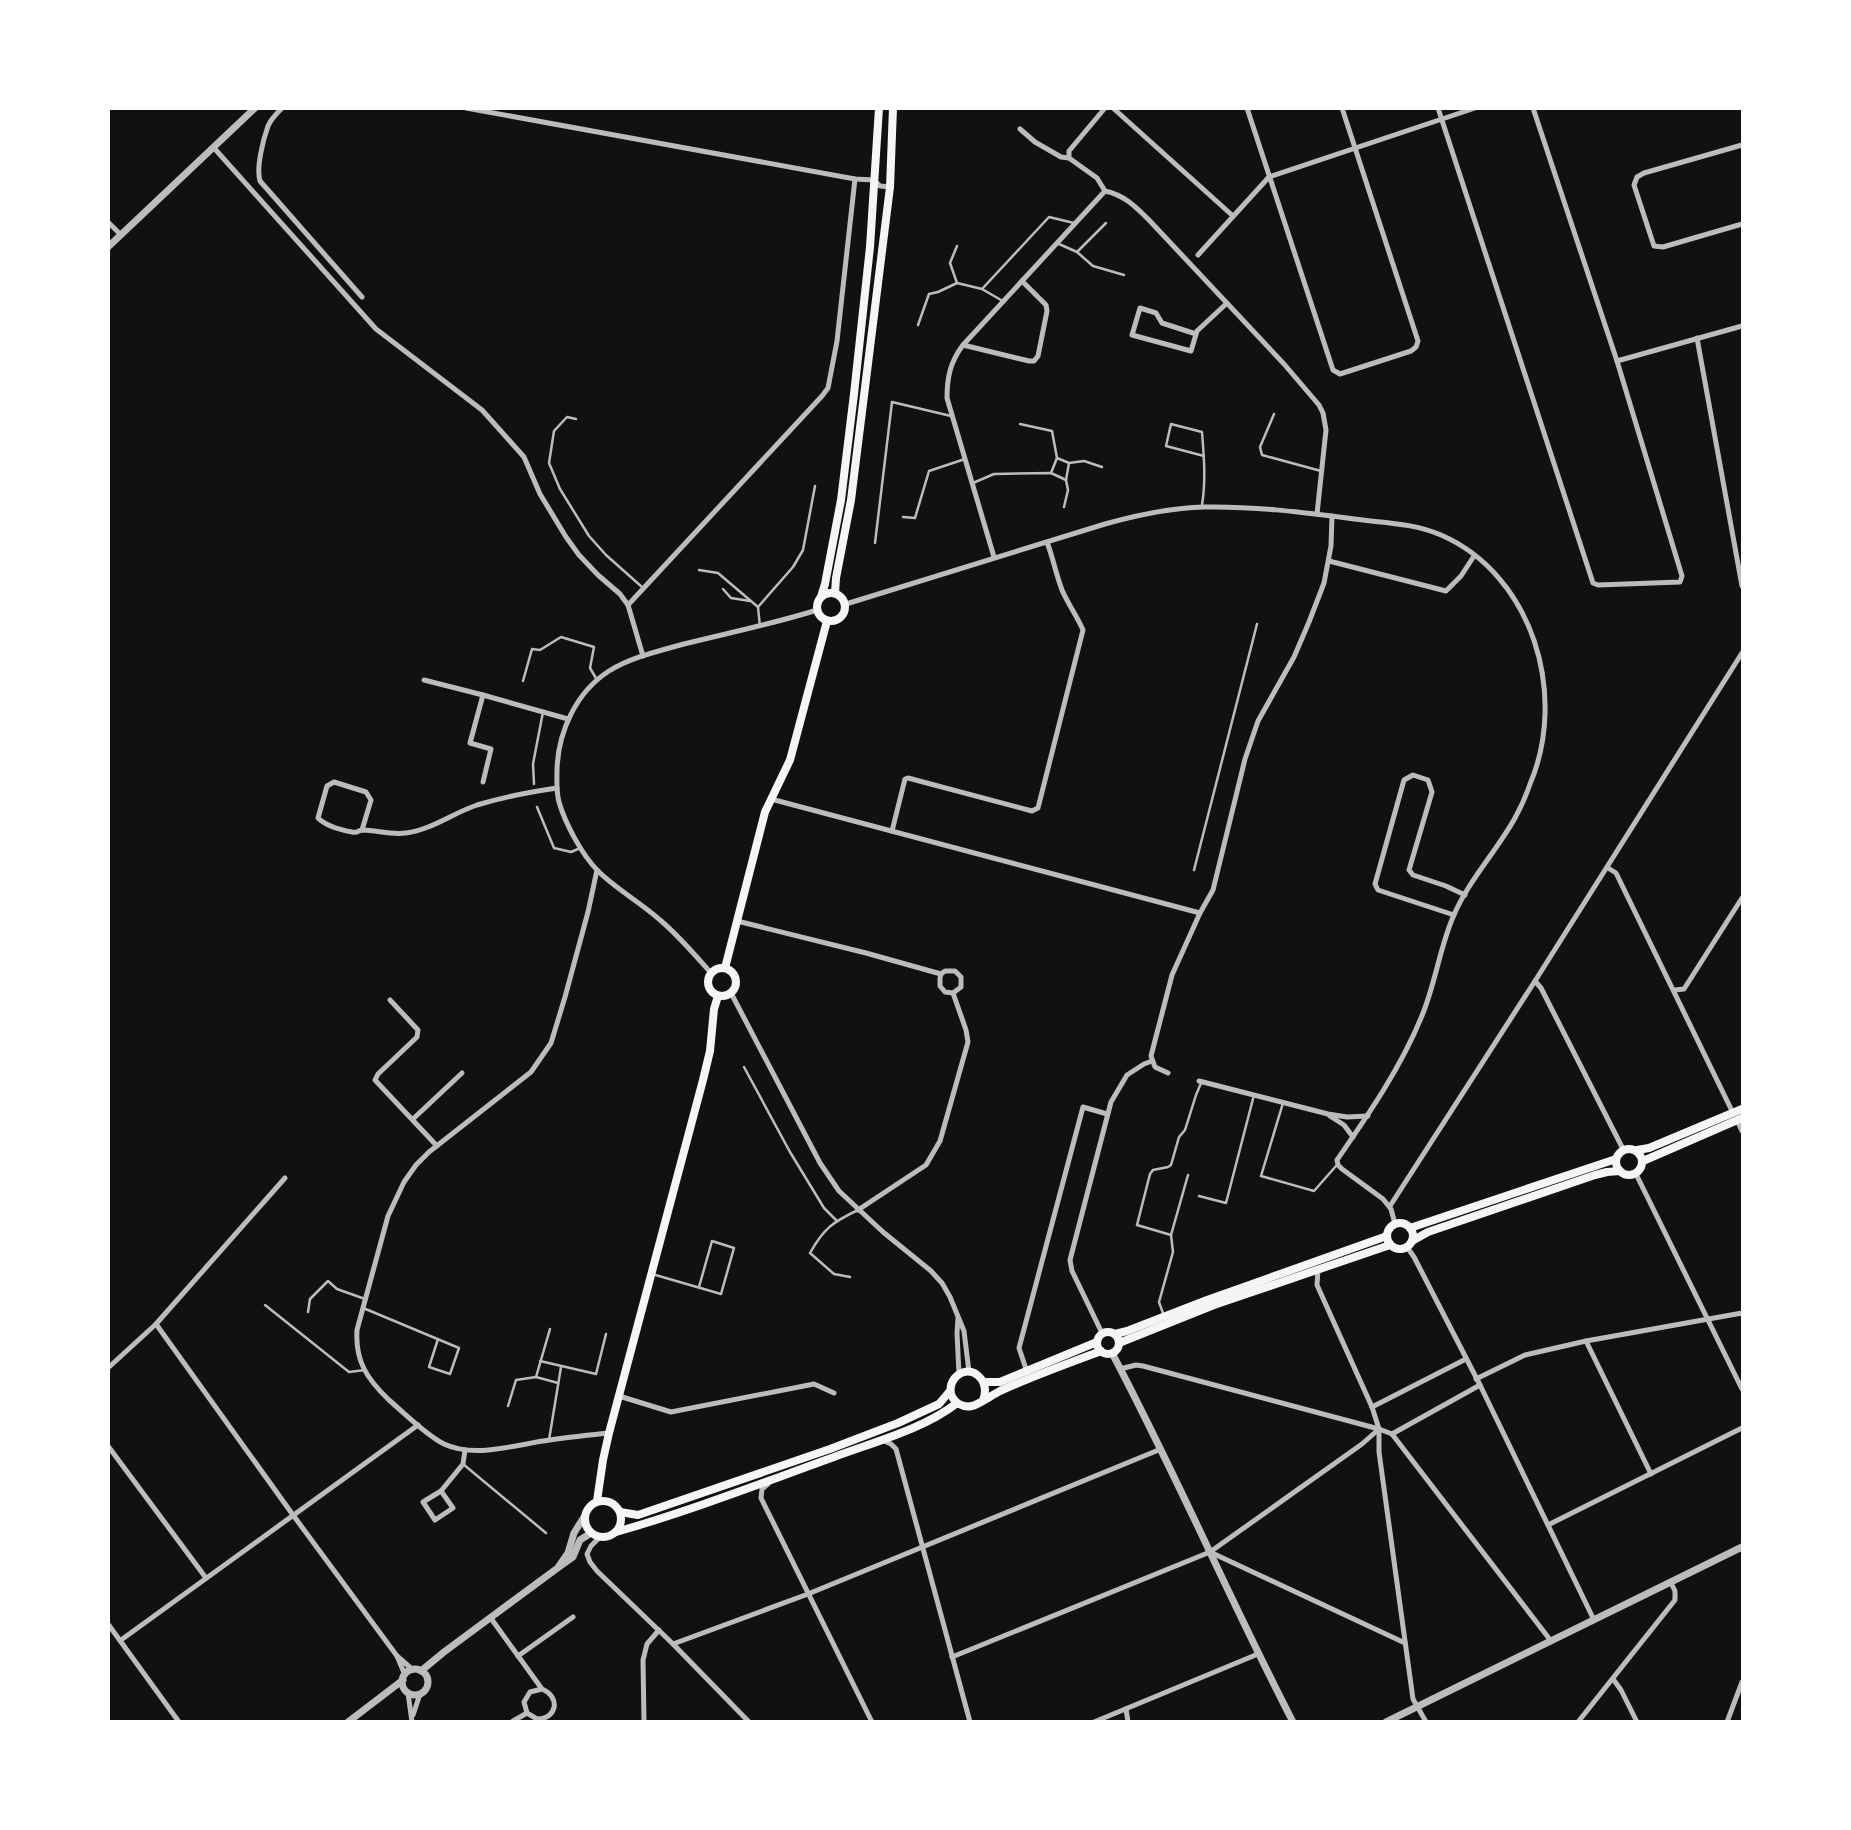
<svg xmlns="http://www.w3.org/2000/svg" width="1851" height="1830" viewBox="0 0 1851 1830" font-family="'Alegreya Sans',sans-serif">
<rect width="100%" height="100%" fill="#111"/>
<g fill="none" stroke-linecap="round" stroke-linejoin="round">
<g stroke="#bcbcbc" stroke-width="2.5">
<path d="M 1059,244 L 1077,252 L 1093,266 L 1124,275"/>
<path d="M 957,246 L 950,263 L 957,283"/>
<path d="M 1077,252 L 1106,223"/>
<path d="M 1001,300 L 982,289 L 1049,217 L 1074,223"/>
<path d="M 918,325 L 929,294 L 938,292 L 957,283 L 982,289"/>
<path d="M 1274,414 L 1260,447 L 1262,455 L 1321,471"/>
<path d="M 576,419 L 567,417 L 554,431 L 549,463 L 560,489 L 589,536 L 606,555 L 642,587"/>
<path d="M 1020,424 L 1052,431 L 1057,458 L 1051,473"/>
<path d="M 1057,458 L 1069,463 L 1084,461 L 1102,467"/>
<path d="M 1066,480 L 1069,463"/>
<path d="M 973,483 L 994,474 L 1051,473 L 1066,480 L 1068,490 L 1064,507"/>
<path d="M 1202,505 C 1206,481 1204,457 1202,432 L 1171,424 L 1166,446 L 1204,456"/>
<path d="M 903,517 L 915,518 L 929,471 L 965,459"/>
<path d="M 875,543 L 892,402 L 951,416"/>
<path d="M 699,570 L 718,573 L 758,607"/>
<path d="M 723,589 L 731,598 L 750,601"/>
<path d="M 760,627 L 758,607 L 793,567 L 803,550 L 815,486"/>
<path d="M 523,681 L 532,649 L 540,650 L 561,637 L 594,647 L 590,668 L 597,680"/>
<path d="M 534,784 L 533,764 L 543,712"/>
<path d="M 537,807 L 554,848 L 571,852 L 578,849"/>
<path d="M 1194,870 L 1257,624"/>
<path d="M 744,1067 L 790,1152 L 824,1208 L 836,1220"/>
<path d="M 1283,1103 L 1261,1176 L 1314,1191 L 1336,1166"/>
<path d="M 1199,1196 L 1226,1203 L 1254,1095"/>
<path d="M 1171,1235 L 1188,1175"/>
<path d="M 652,1274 L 721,1294 L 734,1248 L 712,1241 L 699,1287"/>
<path d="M 850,1277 L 834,1274 L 810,1253 C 824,1228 833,1222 858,1210"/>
<path d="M 265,1305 L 349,1372 L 365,1370"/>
<path d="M 363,1308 L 368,1310 L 459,1348 L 450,1374 L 429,1367 L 438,1339"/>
<path d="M 308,1312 L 310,1299 L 328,1281 L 337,1289 L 365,1299"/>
<path d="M 1164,1316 L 1159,1302 L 1173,1252 L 1171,1235 L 1137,1225 L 1150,1174 L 1153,1170 L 1168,1167 L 1171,1165 L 1179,1137 L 1185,1130 L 1196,1095 L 1202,1081"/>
<path d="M 540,1361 L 596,1374 L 606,1334"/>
<path d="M 536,1377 L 550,1329"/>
<path d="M 508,1406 L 516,1380 L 536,1377 L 558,1383"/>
<path d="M 549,1440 L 561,1367"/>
<path d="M 463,1464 L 546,1533"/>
</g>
<g stroke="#bcbcbc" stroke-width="5">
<path d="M 282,108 C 276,114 271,119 268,126 C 263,140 256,168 260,181 L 362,297"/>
<path d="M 466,108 L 855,179 L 874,180"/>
<path d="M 1113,108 L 1233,216"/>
<path d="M 1247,108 L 1333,370 L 1340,374 L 1411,351 L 1416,347 L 1418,341 L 1342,108"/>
<path d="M 1438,108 L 1593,583 L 1598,585 L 1680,582 L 1682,576 L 1617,361 L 1533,108"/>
<path d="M 1020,129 L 1035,142 L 1061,157 L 1069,158 L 1097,178 L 1105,191 C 1124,195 1135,206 1149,220 L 1284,364 L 1319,405 L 1323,413 L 1326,430 L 1317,514"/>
<path d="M 1742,145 L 1644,173 L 1637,177 L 1634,185 L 1654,246 L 1663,247 L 1742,224"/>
<path d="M 214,148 L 376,329 L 482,410 L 524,457 L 540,494 L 566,537 L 579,555 L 598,575 L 620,594 L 628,605 L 643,656"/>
<path d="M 1069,158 L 1069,151 L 1105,108"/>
<path d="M 874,180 L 880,186 L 890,187"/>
<path d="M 108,222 L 121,235"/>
<path d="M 1198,255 L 1269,177 L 1475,108"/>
<path d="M 1196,334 L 1162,323 L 1156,313 L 1140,308 L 1132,335 L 1191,351 L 1197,331 L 1227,303"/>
<path d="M 1697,338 L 1742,586"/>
<path d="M 963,345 L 1029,361 L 1034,361 L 1038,356 L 1047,311 L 1046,305 L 1022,281"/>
<path d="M 1617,361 L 1742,326"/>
<path d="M 994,557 L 947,398 C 947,378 950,362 963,345 L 1105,191"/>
<path d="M 1329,561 L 1446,591 L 1461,576 L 1474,556"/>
<path d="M 846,604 L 1105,524 C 1137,515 1170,508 1204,507 C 1252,506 1300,512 1347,518 C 1379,523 1411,522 1441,535 C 1533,575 1568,695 1530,784 C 1526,796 1521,807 1515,818 C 1496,852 1468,881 1453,917 C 1439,950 1435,986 1421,1018 C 1400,1069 1368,1115 1337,1160 L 1338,1165 L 1342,1169 L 1383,1199 L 1391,1209 L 1395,1224"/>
<path d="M 628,605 L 822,396 L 828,388 L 837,341 L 855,179"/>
<path d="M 424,680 L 483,695 L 470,743 L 491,749 L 483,782"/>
<path d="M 483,695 L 568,719"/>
<path d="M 771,799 L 1200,913"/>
<path d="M 362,830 L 371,800 L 366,792 L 334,782 L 327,786 L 318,818 C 326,826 341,830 352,832 C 361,833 354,831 363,830 C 377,830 389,835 406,833 C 431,830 453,813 477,805 C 503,797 530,792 557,788"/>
<path d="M 892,831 L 905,779 L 908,778 L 1032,811 L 1038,808 L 1083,630 C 1077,616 1068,604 1062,590 C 1056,574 1053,558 1047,542"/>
<path d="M 1608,868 L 1616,873 L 1733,1113"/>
<path d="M 597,870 L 588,912 L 565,997 L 551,1043 L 531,1072 L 429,1152 L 416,1165 L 404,1182 L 388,1216 L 357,1330 C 355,1361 367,1379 389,1400 C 404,1413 427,1436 444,1444 C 476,1459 517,1444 550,1440 C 570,1437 590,1435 609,1433"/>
<path d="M 1454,915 L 1378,890 L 1375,884 L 1404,780 L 1413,775 L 1428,780 L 1432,792 L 1409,870 L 1413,875 L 1446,886 L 1465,895"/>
<path d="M 737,921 L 866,953 L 941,974 L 945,971 L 955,971 L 961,977 L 961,987 L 953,993 L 945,992 L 940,986 L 940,978 L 941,974"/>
<path d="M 711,973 C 695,955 679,936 660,920 C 640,902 616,889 598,871 C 582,855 565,823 559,802 C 556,791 557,781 557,770 C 558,732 576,692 609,671 C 632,657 659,651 684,644 C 728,633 773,624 817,610"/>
<path d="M 1535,981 L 1541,988 L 1623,1149"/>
<path d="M 1675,990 L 1684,989 L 1742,898"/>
<path d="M 731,993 L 820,1163 L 839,1191 L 883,1232 L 931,1271 L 942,1283 L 950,1297 L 964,1331 L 969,1372"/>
<path d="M 390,1000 L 418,1030 L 417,1037 L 378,1074 L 375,1080 L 437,1146"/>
<path d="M 1168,1073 L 1155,1067 L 1151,1056 L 1172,975 L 1200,913 L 1213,890 L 1245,759 L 1258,721 L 1294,657 L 1309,622 L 1324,583 L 1331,546 L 1332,516"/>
<path d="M 1199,1081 L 1328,1114 L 1347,1117 L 1368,1116"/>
<path d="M 1330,1116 L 1344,1125 L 1353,1137"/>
<path d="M 413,1119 L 462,1073"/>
<path d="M 1737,1120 L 1742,1131"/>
<path d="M 1636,1174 L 1742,1389"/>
<path d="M 1390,1206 L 1535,981 L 1742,653"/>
<path d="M 858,1210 L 926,1165 L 940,1141 L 968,1042 L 966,1030 L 953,993"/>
<path d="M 1407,1247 L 1414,1257 L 1480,1385 L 1594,1620"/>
<path d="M 1318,1269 L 1317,1285 L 1372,1407 L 1379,1429 L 1392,1434 L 1551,1641"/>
<path d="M 958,1318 L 957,1333 L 959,1374"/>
<path d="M 156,1324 L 293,1515 L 397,1656"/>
<path d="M 1102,1333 L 1072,1271 L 1070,1260 L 1111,1102 L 1127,1075 L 1144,1064 L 1152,1061"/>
<path d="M 1586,1341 L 1651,1474"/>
<path d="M 108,1368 L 156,1324 L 285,1178"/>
<path d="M 1120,1369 L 1136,1365 L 1143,1366 L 1379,1429"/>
<path d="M 1027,1372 L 1019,1348 L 1083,1107 L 1107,1114"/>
<path d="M 1476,1379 L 1525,1355 L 1586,1341 L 1742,1313"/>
<path d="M 619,1396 L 671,1412 L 814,1384 L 834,1393"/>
<path d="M 1372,1407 L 1466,1359"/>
<path d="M 1379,1429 L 1379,1452 L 1413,1699 L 1426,1722"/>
<path d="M 1392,1434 L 1480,1385"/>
<path d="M 884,1441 L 891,1444 L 896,1449 L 970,1722"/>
<path d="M 108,1446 L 206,1578"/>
<path d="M 768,1484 L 762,1489 L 761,1498 L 872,1722"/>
<path d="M 441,1491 L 453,1508 L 435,1520 L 423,1502 Z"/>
<path d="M 441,1491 L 463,1464 L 465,1450"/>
<path d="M 1548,1525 L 1742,1428"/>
<path d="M 600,1537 L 591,1546 L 587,1554 L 590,1562 L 597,1571 L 673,1644 L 749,1722"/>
<path d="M 1210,1552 L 1405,1643"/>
<path d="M 490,1617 L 542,1689 C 561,1697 557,1719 537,1719 L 527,1713 L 524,1702 L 530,1692 L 542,1689"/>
<path d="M 108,1624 L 179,1722"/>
<path d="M 121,1640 L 418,1425"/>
<path d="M 673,1644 L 808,1594 L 1161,1449"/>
<path d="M 518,1656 L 573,1617"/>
<path d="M 952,1657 L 1210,1552 L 1362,1444 L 1379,1429"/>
<path d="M 405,1675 L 397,1656 L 413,1670"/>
<path d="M 1613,1679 L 1621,1690 L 1637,1722"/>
<path d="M 408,1693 L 412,1722"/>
<path d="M 1126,1709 L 1128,1722"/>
<path d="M 413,1715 L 420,1694"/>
<path d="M 513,1721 L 527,1713"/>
<path d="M 644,1722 L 643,1660 L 647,1644 L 659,1630"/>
<path d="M 1094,1722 L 1258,1654"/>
<path d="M 1578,1722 L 1675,1600 L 1675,1591 L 1671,1583"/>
<path d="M 1727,1722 L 1742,1682"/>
</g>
<g stroke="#bcbcbc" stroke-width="7">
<path d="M 108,247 L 255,108"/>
<path d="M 1112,1353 C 1176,1474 1230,1600 1293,1722"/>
<path d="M 559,1566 L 568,1553 L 574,1533 L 584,1517"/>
<circle cx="415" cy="1682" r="13"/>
<path d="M 421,1671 L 444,1652 L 559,1567 L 573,1557 L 580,1540 L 591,1533"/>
<path d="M 348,1722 L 403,1680"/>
<path d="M 1386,1722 L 1742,1547"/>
</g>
<g stroke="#f5f5f5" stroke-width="8">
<circle cx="831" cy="607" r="14"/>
<path d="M 835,593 L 836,578 L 851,500 L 890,187 L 893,108"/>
<path d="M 821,597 L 825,584 L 841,500 L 854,394 L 870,247 L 879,108"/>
<circle cx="722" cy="982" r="14"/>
<path d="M 725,968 L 765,812 L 790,760 L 827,621"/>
<circle cx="1629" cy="1162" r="13"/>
<path d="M 1637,1150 L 1649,1148 L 1742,1109"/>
<path d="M 1643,1161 L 1742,1118"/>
<circle cx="1400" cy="1236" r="13"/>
<path d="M 1410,1228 L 1616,1159"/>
<path d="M 1412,1241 L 1428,1232 L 1595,1175 L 1607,1172 L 1620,1171"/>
<circle cx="1108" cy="1343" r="11"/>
<path d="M 1115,1334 L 1127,1331 L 1207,1300 L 1387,1236"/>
<path d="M 1119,1343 L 1214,1305 L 1390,1245"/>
<path d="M 984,1382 L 1000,1382 L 1097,1342"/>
<path d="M 983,1400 C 992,1379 968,1361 954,1379 C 951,1383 950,1389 951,1394 C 954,1403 963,1408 972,1406 C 978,1405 992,1395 1000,1391 C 1033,1376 1067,1364 1101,1351"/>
<circle cx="603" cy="1519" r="18"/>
<path d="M 597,1501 L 603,1460 L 609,1433 L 703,1080 L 710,1051 L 714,1009 L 718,996"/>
<path d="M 620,1512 L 638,1515 L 830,1449 L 898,1423 L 939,1404 L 950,1391"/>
<path d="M 616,1532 C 690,1511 762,1483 834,1457 C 874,1442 924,1429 957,1403"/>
</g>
</g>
<rect width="1851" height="1830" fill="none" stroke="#ffffff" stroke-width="220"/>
</svg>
